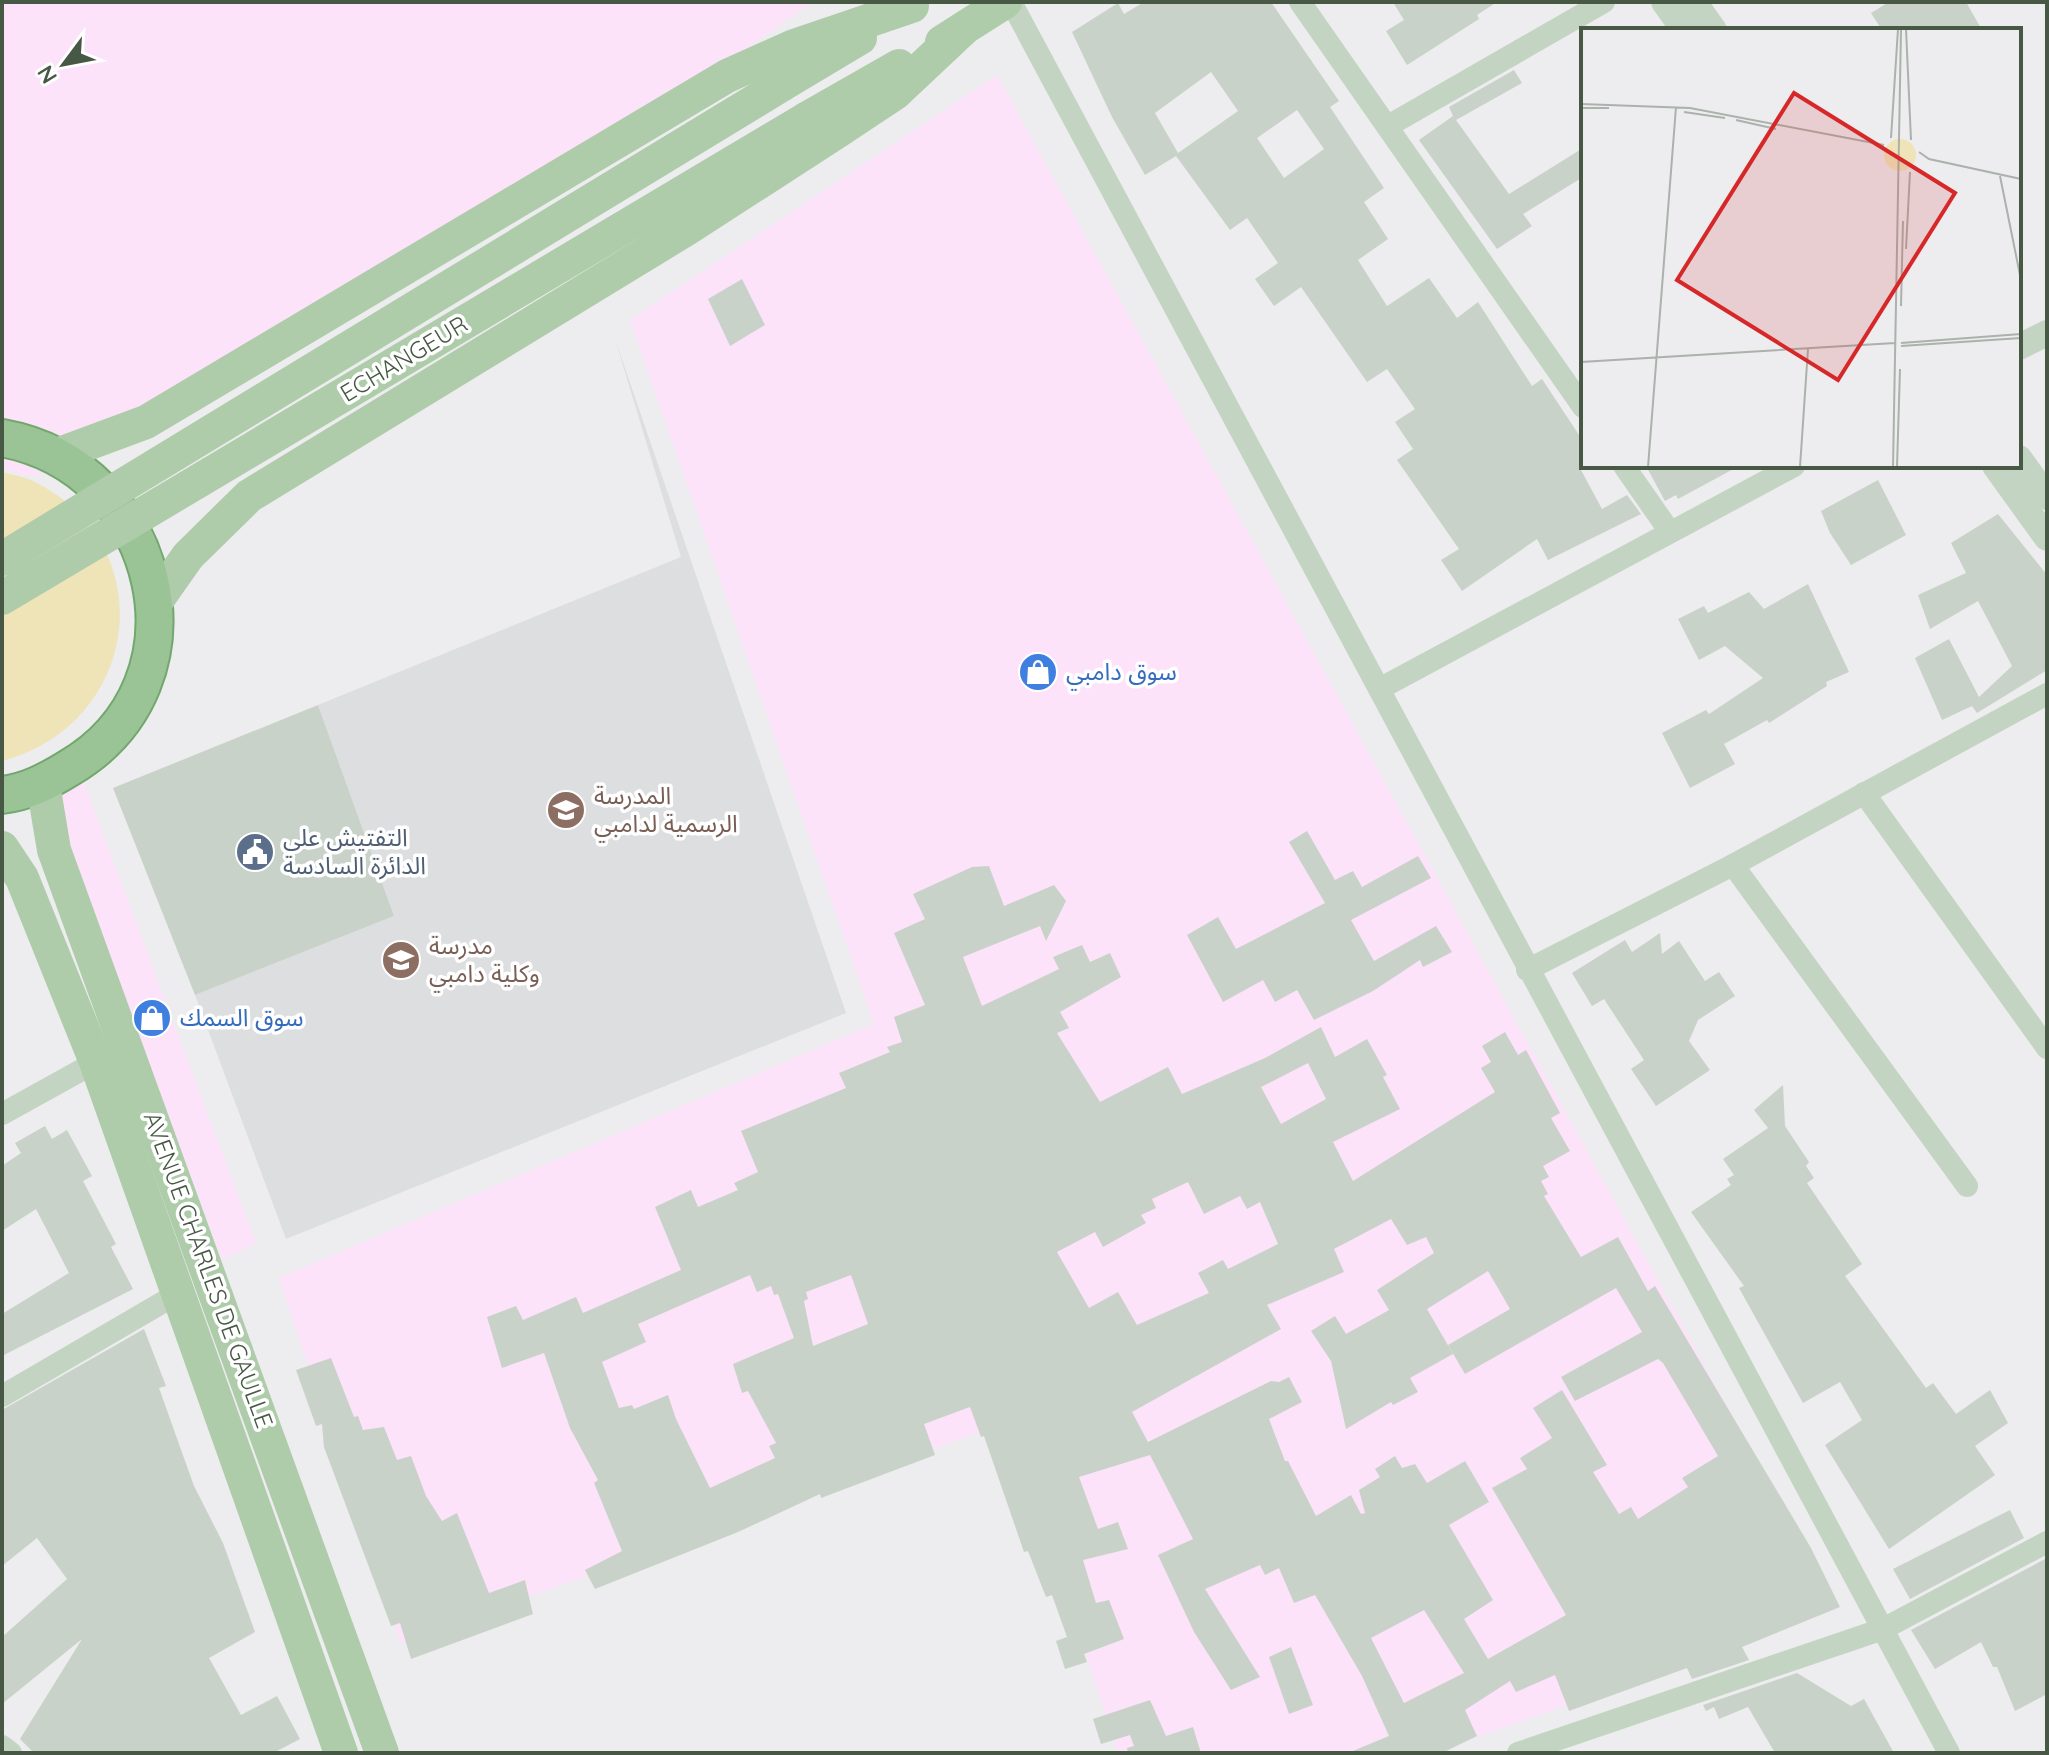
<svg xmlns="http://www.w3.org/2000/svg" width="2049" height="1755" viewBox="0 0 2049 1755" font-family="Quicksand,'Noto Sans Arabic',sans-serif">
<rect width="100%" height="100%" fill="#edecef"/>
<g fill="#fce3f9">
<path d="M 2,2 L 813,2 L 684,92 L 50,473 L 27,476 L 2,468 Z"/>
<path d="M 997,75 L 1838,1609 L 1432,1753 L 1118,1753 L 1010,1421 L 401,1644 L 279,1278 L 874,1024 L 630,320 Z"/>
<path d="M 79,770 L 256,1243 L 222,1260 L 48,793 Z"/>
</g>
<path fill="#dddee0" d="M 615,339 L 846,1013 L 286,1239 L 195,995 L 394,916 L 318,705 L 681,557 Z"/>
<path fill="#efe3b8" d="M 2,472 C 13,475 27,477 37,483 C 164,549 139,725 2,761 Z"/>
<g fill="#c9d2c9" fill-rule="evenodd">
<path d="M 1144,2 L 1271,2 L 1339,101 L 1330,107 L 1384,188 L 1364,202 L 1388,239 L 1358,260 L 1387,306 L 1429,278 L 1457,318 L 1478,302 L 1532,386 L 1542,379 L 1583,441 L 1581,470 L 1602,509 L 1627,495 L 1641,514 L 1548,560 L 1537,539 L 1462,591 L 1441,560 L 1459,549 L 1397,460 L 1413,449 L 1395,422 L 1415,409 L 1387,369 L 1367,382 L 1301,287 L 1274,306 L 1255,279 L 1278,263 L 1247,218 L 1230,230 L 1176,156 L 1145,175 L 1112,117 L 1072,32 L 1118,3 L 1124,14 ZM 1211,72 L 1238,111 L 1178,153 L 1155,113 ZM 1297,110 L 1324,149 L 1284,178 L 1257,138 Z"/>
<path d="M 1393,2 L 1497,2 L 1477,15 L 1479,19 L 1407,65 L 1386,31 L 1404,20 Z"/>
<path d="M 1889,2 L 1966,2 L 1982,30 L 1882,30 L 1871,13 Z"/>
<path d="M 1514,70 L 1522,83 L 1456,120 L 1509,194 L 1583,148 L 1583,177 L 1523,214 L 1532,226 L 1497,249 L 1419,140 L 1453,116 L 1449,107 Z"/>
<path d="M 742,279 L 765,325 L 730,346 L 708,299 Z"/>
<path d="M 1646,466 L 1739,466 L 1678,499 L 1676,495 L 1665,501 Z"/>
<path d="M 1878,480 L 1906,535 L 1851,565 L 1830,533 L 1821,511 Z"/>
<path d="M 1998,514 L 2047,575 L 2047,670 L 1977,713 L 1972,706 L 1942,720 L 1915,658 L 1949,639 L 1979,697 L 2012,666 L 1978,601 L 1930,629 L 1918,595 L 1966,573 L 1951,543 Z"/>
<path d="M 1808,584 L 1849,672 L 1826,682 L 1827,686 L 1769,723 L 1767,720 L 1724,744 L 1735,764 L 1690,788 L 1662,733 L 1706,710 L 1709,714 L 1763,678 L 1725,646 L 1699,660 L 1678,619 L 1704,606 L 1708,613 L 1749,592 L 1764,609 Z"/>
<path d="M 318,705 L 394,916 L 195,995 L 113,788 Z"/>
<path d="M 1307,831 L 1335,880 L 1353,871 L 1362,887 L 1418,856 L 1431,878 L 1351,920 L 1374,961 L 1436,926 L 1452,952 L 1423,967 L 1420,960 L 1373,991 L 1314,1020 L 1297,990 L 1275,1002 L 1263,980 L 1223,1002 L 1187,935 L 1218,917 L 1236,949 L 1325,903 L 1289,842 Z"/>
<path d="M 989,866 L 1004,906 L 1054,885 L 1066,901 L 1046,941 L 1040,926 L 963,957 L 982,1006 L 1059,969 L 1053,957 L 1082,945 L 1090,962 L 1110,953 L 1121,977 L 1060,1012 L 1069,1028 L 1057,1033 L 1100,1102 L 1168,1067 L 1182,1094 L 1265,1058 L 1321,1027 L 1335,1057 L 1367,1039 L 1387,1075 L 1383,1077 L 1400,1109 L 1333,1142 L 1353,1181 L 1495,1092 L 1481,1068 L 1491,1062 L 1482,1046 L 1505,1032 L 1518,1055 L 1526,1050 L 1560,1113 L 1551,1118 L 1570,1151 L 1543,1166 L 1549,1177 L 1541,1181 L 1548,1194 L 1544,1196 L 1581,1257 L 1618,1237 L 1648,1291 L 1655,1286 L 1811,1548 L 1840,1607 L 1742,1647 L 1749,1660 L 1692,1679 L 1687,1668 L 1569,1711 L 1555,1675 L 1516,1692 L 1510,1681 L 1465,1710 L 1477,1736 L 1442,1753 L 1348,1753 L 1389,1736 L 1362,1676 L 1315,1595 L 1294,1603 L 1279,1568 L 1265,1575 L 1260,1565 L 1205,1589 L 1260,1677 L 1231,1690 L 1194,1632 L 1158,1555 L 1193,1539 L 1150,1455 L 1079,1477 L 1098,1529 L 1118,1522 L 1128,1549 L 1083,1560 L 1096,1603 L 1109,1600 L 1124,1639 L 1084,1654 L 1087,1662 L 1065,1669 L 1056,1641 L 1067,1637 L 1052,1595 L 1046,1597 L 1028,1551 L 1024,1552 L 984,1436 L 981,1437 L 970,1407 L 924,1424 L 935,1455 L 821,1498 L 820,1494 L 738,1532 L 595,1589 L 585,1570 L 622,1551 L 594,1483 L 598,1480 L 570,1428 L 544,1353 L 502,1368 L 487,1317 L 516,1306 L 523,1320 L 576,1297 L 583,1313 L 681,1270 L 655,1207 L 691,1190 L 698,1207 L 738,1190 L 734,1183 L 758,1172 L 741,1131 L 846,1088 L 839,1073 L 890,1052 L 887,1047 L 902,1042 L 894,1017 L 925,1005 L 894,933 L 925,919 L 913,894 L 972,867 ZM 1308,1063 L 1326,1099 L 1281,1124 L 1261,1087 ZM 1188,1182 L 1204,1214 L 1240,1196 L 1247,1209 L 1260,1202 L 1278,1244 L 1228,1269 L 1223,1260 L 1198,1273 L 1209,1293 L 1137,1325 L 1118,1292 L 1089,1308 L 1057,1252 L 1095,1232 L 1103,1247 L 1146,1223 L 1141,1215 L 1156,1208 L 1152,1199 ZM 1391,1219 L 1407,1245 L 1426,1237 L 1434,1253 L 1377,1290 L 1389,1310 L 1346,1334 L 1335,1316 L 1311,1331 L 1331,1361 L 1346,1429 L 1391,1402 L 1393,1405 L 1418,1392 L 1410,1378 L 1453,1354 L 1427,1309 L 1488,1271 L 1510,1309 L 1448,1345 L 1465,1374 L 1616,1288 L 1642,1332 L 1561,1377 L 1575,1401 L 1658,1359 L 1663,1363 L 1718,1456 L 1682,1478 L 1688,1487 L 1638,1519 L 1631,1507 L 1619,1514 L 1593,1472 L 1607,1465 L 1562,1390 L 1533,1408 L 1552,1438 L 1520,1458 L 1527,1469 L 1492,1488 L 1566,1615 L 1488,1659 L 1464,1619 L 1493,1600 L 1449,1525 L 1489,1502 L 1465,1461 L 1427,1483 L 1415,1464 L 1402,1468 L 1395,1456 L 1375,1469 L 1380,1477 L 1359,1490 L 1365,1513 L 1361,1514 L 1351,1495 L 1316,1516 L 1288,1461 L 1285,1461 L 1269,1419 L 1302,1402 L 1289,1377 L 1279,1382 L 1271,1381 L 1148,1442 L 1132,1412 L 1281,1329 L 1267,1305 L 1344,1272 L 1334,1249 ZM 750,1275 L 757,1292 L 771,1286 L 774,1295 L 778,1294 L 794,1338 L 733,1364 L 742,1393 L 748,1391 L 776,1443 L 769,1446 L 775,1458 L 710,1488 L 676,1419 L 668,1395 L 634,1409 L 632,1405 L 619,1408 L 602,1362 L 646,1342 L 638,1324 ZM 851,1275 L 868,1324 L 813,1346 L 804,1301 L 808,1299 L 806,1292 ZM 1424,1610 L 1464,1673 L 1404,1703 L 1371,1638 Z"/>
<path d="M 1660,933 L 1662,954 L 1679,941 L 1705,981 L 1719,972 L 1735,996 L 1698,1020 L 1689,1041 L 1710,1070 L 1656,1106 L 1631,1069 L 1644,1060 L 1604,999 L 1592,1006 L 1572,973 L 1625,940 L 1632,952 Z"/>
<path d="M 1783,1085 L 1785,1126 L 1809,1162 L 1806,1166 L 1814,1178 L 1807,1183 L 1862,1264 L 1845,1276 L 1926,1388 L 1933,1383 L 1956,1414 L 1990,1390 L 2008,1423 L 1975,1446 L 1995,1475 L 1889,1549 L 1825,1445 L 1862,1420 L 1840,1382 L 1803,1403 L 1739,1288 L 1744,1286 L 1691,1212 L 1731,1185 L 1727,1179 L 1734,1175 L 1723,1159 L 1768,1128 L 1754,1110 Z"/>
<path d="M 45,1126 L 52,1139 L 67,1130 L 92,1176 L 83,1181 L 116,1244 L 111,1247 L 133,1289 L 2,1356 L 2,1314 L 69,1273 L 36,1209 L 2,1231 L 2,1166 L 21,1153 L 15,1143 Z"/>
<path d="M 144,1329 L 166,1386 L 159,1388 L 194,1486 L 223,1543 L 255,1632 L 209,1658 L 241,1715 L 277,1696 L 300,1739 L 273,1753 L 34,1753 L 20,1739 L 82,1639 L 2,1704 L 2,1637 L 67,1579 L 37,1538 L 2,1566 L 2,1410 Z"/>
<path d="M 331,1358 L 354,1417 L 358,1416 L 363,1430 L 384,1427 L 397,1460 L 411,1456 L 426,1496 L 442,1521 L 457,1513 L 489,1593 L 525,1580 L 533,1614 L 411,1659 L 400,1623 L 391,1626 L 324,1447 L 322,1424 L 316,1426 L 296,1370 Z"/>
<path d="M 2010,1510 L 2024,1538 L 1910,1599 L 1893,1569 Z"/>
<path d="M 2047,1558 L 2047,1694 L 2015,1711 L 1997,1667 L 1993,1667 L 1981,1642 L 1935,1669 L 1911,1630 Z"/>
<path d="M 1291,1647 L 1313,1705 L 1289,1714 L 1269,1657 Z"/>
<path d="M 1797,1673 L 1851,1706 L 1864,1699 L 1894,1753 L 1775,1753 L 1748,1707 L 1719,1719 L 1714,1707 L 1706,1711 L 1703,1705 Z"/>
<path d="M 1150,1700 L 1166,1736 L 1193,1727 L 1201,1753 L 1128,1753 L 1127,1748 L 1134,1746 L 1130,1735 L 1101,1744 L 1093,1719 Z"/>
</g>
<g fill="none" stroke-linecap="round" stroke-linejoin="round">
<g stroke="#72a86d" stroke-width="40">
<path id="trunk" d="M 2,438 C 163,467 214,683 69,768 C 48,781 27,792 2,795"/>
</g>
<g stroke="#c4d4c2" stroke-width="22">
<path d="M 1011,2 L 1949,1753"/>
<path d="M 1300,2 L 1583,407"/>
<path d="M 1388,126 L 1604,2"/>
<path d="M 1624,466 L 1670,532"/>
<path d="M 1381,688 L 1794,466"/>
<path d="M 1864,793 L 2047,1048"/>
<path d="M 1733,865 L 1967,1186"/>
<path d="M 1527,970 L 1733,865 L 2047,694"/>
<path d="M 2,1114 L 96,1062"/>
<path d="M 2,1396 L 177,1294"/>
<path d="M 2,1746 L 11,1753"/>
<path d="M 1518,1753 L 1883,1629 L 2047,1542"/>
</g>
<g stroke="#c4d4c2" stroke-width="26">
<path d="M 1664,2 L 1684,30"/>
<path d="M 1694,2 L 1714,30"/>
<path d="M 2019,347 L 2047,333"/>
<path d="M 2019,458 L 2047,497"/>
<path d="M 1995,466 L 2047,538"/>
</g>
<g stroke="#aeccaa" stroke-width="34">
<path d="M 942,42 L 1005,2"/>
<path d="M 783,84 L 860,38"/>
<path d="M 806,119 L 899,66"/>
<path d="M 57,455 L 146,422 L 727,76 L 794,46 L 912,6"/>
<path d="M 155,603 L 188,556 L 249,496 L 688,228 L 838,131 L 895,93 L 962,30"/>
<path d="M 43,784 L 54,850 L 382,1753"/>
<path d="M 2,848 L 22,878 L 96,1062 L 341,1753"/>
</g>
<use href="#trunk" stroke="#9ac496" stroke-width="36"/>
<g stroke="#aeccaa" stroke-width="34">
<path d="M 2,559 L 783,84"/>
<path d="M 2,598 L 806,119"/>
</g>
</g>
<defs>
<g id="shop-disc" transform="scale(2)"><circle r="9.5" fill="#3f7fe0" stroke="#fff"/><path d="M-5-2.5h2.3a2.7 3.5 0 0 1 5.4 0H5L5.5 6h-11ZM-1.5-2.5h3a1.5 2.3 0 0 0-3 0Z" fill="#fff"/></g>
<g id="school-disc" transform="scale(2)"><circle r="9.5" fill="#8d6e63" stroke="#fff"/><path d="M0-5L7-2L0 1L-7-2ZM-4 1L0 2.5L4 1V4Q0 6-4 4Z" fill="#fff"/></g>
<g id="civic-disc" transform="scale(2)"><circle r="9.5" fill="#5c6f8a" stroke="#fff"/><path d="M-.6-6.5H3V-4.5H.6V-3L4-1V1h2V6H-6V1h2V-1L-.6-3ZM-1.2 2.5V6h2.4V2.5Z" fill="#fff"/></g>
</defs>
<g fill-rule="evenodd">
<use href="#shop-disc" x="1038" y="672"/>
<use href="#school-disc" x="566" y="810"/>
<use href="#civic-disc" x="255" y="852"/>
<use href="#school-disc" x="401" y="960"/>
<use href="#shop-disc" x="152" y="1018"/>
</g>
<g text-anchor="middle" stroke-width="7" stroke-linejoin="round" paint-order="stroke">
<g font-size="24" fill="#475944" stroke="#fff">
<text transform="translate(404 359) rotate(-31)" y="8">ECHANGEUR</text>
<text transform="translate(208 1270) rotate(70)" y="8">AVENUE CHARLES DE GAULLE</text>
</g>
<g font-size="24" fill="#366cbe" stroke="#fff" text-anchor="start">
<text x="1066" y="680">سوق دامبي</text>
<text x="180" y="1026">سوق السمك</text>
</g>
<g font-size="24" fill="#785e54" stroke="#fff" text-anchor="start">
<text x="594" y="804">المدرسة<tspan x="594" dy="28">الرسمية لدامبي</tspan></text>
<text x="429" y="954">مدرسة<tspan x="429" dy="28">وكلية دامبي</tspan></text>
</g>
<g font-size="24" fill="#4e5e75" stroke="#fff" text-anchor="start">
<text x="283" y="846">التفتيش على<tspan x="283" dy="28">الدائرة السادسة</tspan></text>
</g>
</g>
<g transform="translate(1581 28)">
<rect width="440" height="440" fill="#edecef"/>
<path d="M303 127a16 16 0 1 1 32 0a16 16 0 1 1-32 0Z" fill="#efe3b8"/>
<path fill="none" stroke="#abb1ab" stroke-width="2" d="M 325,1 L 330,112M 0,76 L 109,80 L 303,117M 0,80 L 28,80M 103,84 L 144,90M 155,92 L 195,101M 310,110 L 317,1M 338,124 L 348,131 L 440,151M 419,148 L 440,252M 325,221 L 329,144M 320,278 L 322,193M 320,315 L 440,306M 320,318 L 440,310M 0,334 L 314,315M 67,439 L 95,79M 219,439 L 227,321M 312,439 L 320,1M 316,439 L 319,341"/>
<path fill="#d62828" fill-opacity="0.15" stroke="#d62828" stroke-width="4" d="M 213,65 L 374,165 L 257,352 L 96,252 Z"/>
<rect width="440" height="440" fill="none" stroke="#475944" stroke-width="4"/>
</g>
<rect width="2049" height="1755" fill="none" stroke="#475944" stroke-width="8"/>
<g transform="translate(64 64) rotate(238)" stroke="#ffffff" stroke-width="6" paint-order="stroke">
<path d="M0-6L14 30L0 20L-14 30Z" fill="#475944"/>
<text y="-12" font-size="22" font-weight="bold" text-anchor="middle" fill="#475944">N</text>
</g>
</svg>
